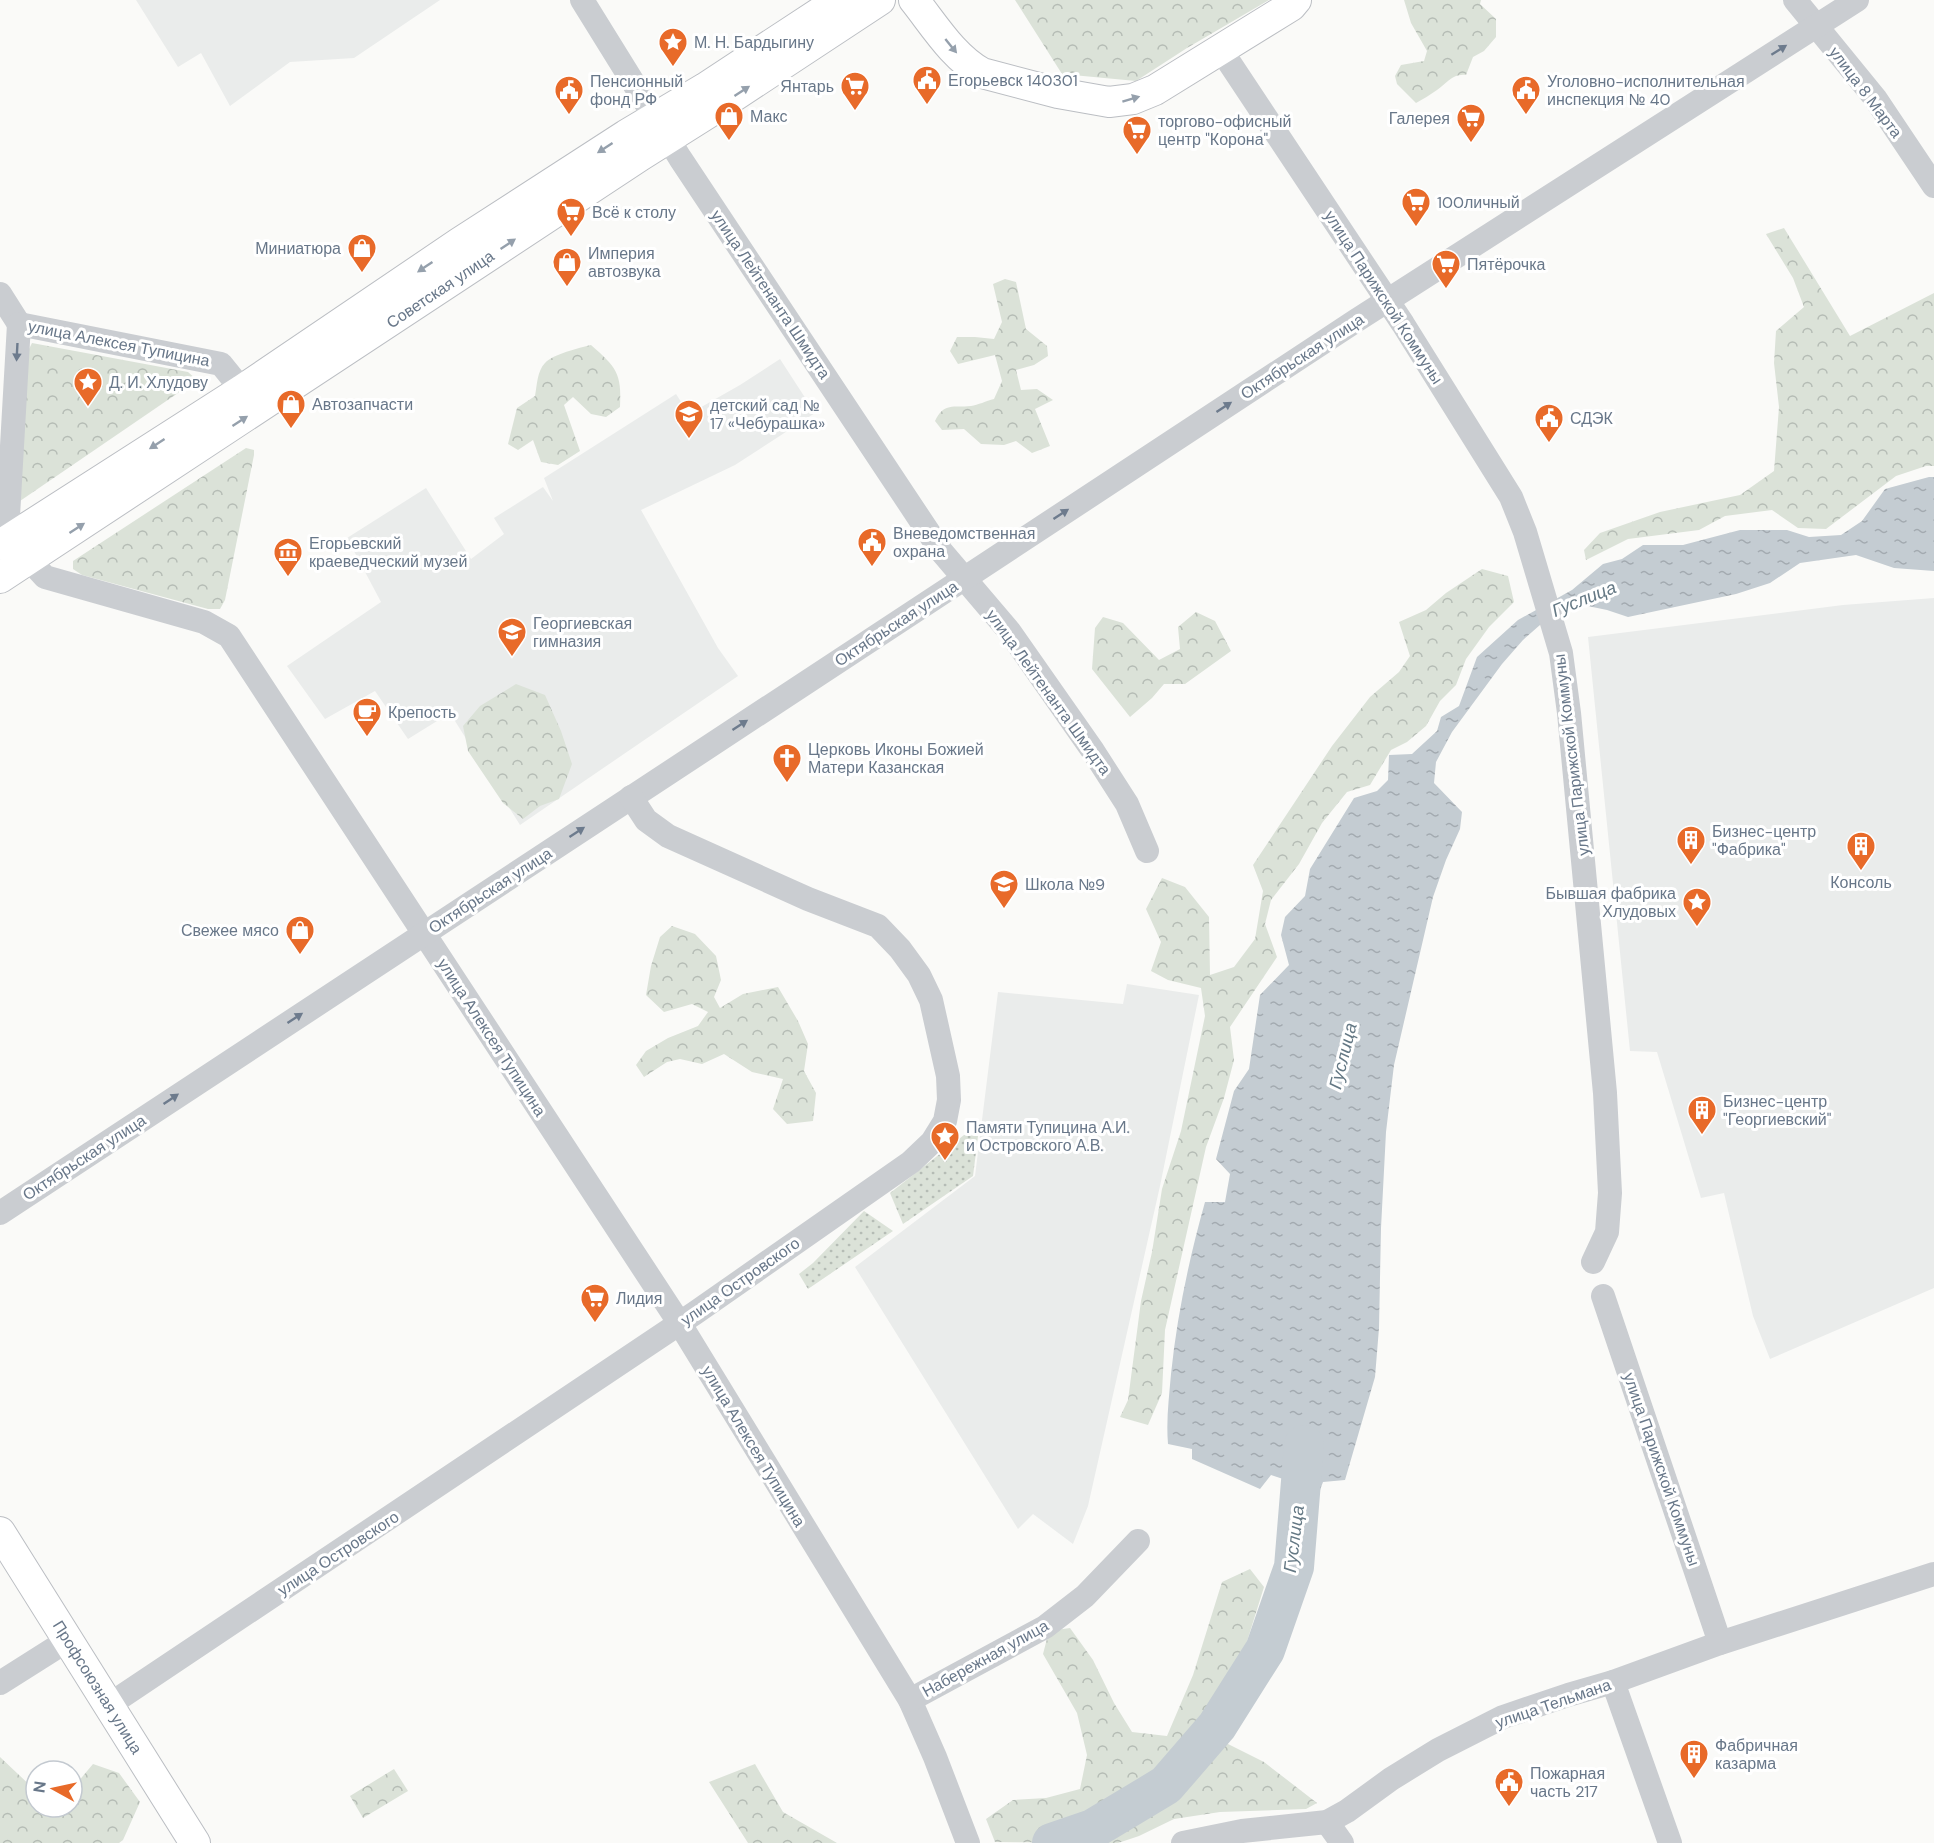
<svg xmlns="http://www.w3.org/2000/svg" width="1934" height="1843" viewBox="0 0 1934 1843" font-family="'DM Sans',sans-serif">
<defs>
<pattern id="grass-dots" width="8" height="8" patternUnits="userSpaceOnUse" patternTransform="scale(1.5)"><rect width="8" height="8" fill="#dbe2d8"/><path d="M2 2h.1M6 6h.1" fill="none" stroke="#b5bcb5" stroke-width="1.8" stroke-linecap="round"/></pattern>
<pattern id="forest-crowns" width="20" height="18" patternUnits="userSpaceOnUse" patternTransform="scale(1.5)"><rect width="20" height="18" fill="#dbe2d8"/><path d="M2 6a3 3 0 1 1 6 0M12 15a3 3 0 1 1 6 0" fill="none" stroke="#b5bcb5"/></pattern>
<pattern id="water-ripples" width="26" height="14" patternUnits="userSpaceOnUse" patternTransform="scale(1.5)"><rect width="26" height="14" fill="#c4ccd2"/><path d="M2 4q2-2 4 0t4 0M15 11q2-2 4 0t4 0" fill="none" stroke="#a3aab0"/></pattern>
</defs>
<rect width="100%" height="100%" fill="#fafaf8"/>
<g fill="#eaeceb">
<path d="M 136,0 L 440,0 L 354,58 L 290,62 L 230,106 L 201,53 L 178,67 Z"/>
<path d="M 780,359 L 815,413 L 735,465 L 641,510 L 718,648 L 738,676 L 520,825 L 450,713 L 408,739 L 375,691 L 325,719 L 287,666 L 381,602 L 347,538 L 426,488 L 471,559 L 504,534 L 494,518 L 543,487 L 553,501 L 544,478 L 676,394 L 689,414 L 740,385 Z"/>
<path d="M 1934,598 L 1934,1288 L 1770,1359 L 1753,1316 L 1724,1193 L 1701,1198 L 1657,1052 L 1630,1051 L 1588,637 L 1843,605 Z"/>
<path d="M 1127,984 L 1199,995 L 1160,1186 L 1088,1506 L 1073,1544 L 1033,1514 L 1018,1529 L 855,1267 L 975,1176 L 998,992 L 1123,1004 Z"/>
</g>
<g fill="url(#grass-dots)">
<path d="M 964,1135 L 978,1136 L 973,1176 L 903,1224 L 890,1193 Z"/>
<path d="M 864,1211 L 893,1231 L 808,1289 L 799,1274 L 813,1263 Z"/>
</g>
<g fill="url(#forest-crowns)">
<path d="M 1015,0 L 1269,0 L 1187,48 L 1136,81 L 1062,74 Z"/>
<path d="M 1404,0 L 1481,0 L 1480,4 L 1496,19 L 1496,37 L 1484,51 L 1473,57 L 1466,75 C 1453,73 1446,84 1437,90 C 1430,95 1423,99 1416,103 L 1397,84 L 1395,76 L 1401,65 L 1424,61 L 1427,51 L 1411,23 Z"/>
<path d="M 1784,228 L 1850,336 L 1934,293 L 1934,466 L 1926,466 L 1896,476 L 1826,529 L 1798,528 L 1772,510 L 1725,516 L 1699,530 L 1628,539 L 1586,560 L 1584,550 L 1600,533 L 1660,512 L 1740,495 L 1774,471 L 1779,407 L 1774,363 L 1776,331 L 1804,307 L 1793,278 L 1766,234 Z"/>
<path d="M 1005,279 L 1016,282 L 1026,329 L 1047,346 L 1048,356 L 1034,365 L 1016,370 L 1021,390 L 1037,389 L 1053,400 L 1035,409 L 1050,446 L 1032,453 L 1016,441 L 1004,445 L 981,444 L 964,429 L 942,430 L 935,421 C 944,402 953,408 971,406 C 978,405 986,401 994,399 L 1002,381 L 995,355 L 958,364 L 950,351 L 957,337 L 975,337 L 994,339 L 1002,322 L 993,284 Z"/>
<path d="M 32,343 L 188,372 L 197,380 L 20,501 L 27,353 Z"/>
<path d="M 591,345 C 616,367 622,373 620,407 L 606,417 L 591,414 L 573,397 L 564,405 L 580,451 L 558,465 L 541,462 L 533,440 L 518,450 L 508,444 L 517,408 L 535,396 C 537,386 537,371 545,363 C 553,354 579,348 591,345 Z"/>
<path d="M 246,448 L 254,450 L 254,455 L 225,600 L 220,609 L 208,609 L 82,575 L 73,569 L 73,561 Z"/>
<path d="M 1482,569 L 1508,576 L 1514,602 L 1489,627 L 1466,659 L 1456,685 L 1440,701 L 1426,726 L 1407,742 L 1391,750 L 1370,785 L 1347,792 L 1322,823 L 1299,864 L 1271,900 L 1265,924 L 1277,957 L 1230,1027 L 1234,1060 L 1224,1098 L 1206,1147 L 1165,1330 L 1162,1393 L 1148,1425 L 1120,1417 L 1128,1400 L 1141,1301 L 1152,1252 L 1162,1189 L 1181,1131 L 1205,1016 L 1201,988 L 1168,980 L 1151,971 L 1161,942 L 1146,909 L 1162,878 L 1185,887 L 1209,917 L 1210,975 L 1234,967 L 1255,939 L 1263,891 L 1253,865 L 1332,746 L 1370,697 L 1399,672 L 1410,656 L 1399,622 L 1426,610 L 1446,593 Z"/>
<path d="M 1196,612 L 1215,621 L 1231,651 L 1185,684 L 1164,684 L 1152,698 L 1130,717 L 1092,669 L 1095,628 L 1103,617 L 1123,623 L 1159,660 L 1180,649 L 1178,627 Z"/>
<path d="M 516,684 L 545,695 L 561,731 L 572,764 L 559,799 L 540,806 L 523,819 L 503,803 L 468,751 L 463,726 L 480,706 Z"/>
<path d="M 672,926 L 695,934 L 716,956 L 721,980 L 714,997 L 720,1008 L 743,994 L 778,987 L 798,1021 L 808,1044 L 804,1071 L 816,1093 L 813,1121 L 787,1124 L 773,1109 L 783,1079 L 752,1072 L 724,1054 L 702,1064 L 680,1059 L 667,1062 L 644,1077 L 636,1065 L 646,1051 L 668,1038 L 698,1026 L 708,1012 L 692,1004 L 664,1012 L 646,995 L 651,966 L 660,937 Z"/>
<path d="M 1250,1569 L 1264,1587 L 1239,1667 L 1197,1735 L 1224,1742 L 1264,1762 L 1317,1803 L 1306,1809 L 1220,1812 L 1174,1819 L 1139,1836 L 1118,1843 L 995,1842 L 986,1819 L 1013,1800 L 1046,1798 L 1080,1789 L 1087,1755 L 1077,1713 L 1043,1654 L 1049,1631 L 1070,1628 L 1093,1660 L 1114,1703 L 1132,1732 L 1167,1736 L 1193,1675 L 1222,1582 Z"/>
<path d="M 0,1757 L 36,1791 L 36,1807 L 72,1807 L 72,1789 L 93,1764 L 119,1773 L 140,1802 L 123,1840 L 119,1843 L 0,1843 Z"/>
<path d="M 755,1764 L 783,1812 L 837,1843 L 748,1843 L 709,1782 Z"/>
<path d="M 394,1769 L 408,1791 L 363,1818 L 350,1796 Z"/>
</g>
<path fill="url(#water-ripples)" d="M 1929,477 L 1934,477 L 1934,571 L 1894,568 L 1856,555 L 1800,563 L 1770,583 L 1736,594 L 1628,617 L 1607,610 L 1578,604 L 1548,618 L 1523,640 L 1502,664 L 1452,732 L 1436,762 L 1434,783 L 1462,812 L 1460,829 L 1446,860 L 1433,897 L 1394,1065 L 1386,1132 L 1381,1228 L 1379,1328 L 1375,1377 L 1345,1480 L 1323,1482 L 1316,1501 L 1284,1495 L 1283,1479 L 1271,1475 L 1260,1489 L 1192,1459 L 1192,1449 L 1168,1444 C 1166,1420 1169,1398 1171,1374 C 1177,1316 1189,1259 1205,1202 L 1225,1202 L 1230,1174 L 1216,1159 L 1234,1091 L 1249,1069 L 1260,995 L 1289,965 L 1281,935 L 1285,917 L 1305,896 L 1310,869 L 1354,798 L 1377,791 L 1388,780 L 1389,755 L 1412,754 L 1437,731 L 1441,717 L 1459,706 L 1477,657 L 1518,620 L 1572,590 L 1603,564 L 1622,559 L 1643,545 L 1683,545 L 1740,530 L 1787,530 L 1809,537 L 1841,535 L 1862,521 L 1885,489 Z"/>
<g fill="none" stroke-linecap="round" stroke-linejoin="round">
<path stroke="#c4ccd2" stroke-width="40" d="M 1052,1843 L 1093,1829 L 1166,1785 L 1217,1726 L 1265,1650 L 1294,1567 L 1304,1445"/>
<g stroke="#bbbec3" stroke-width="32">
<g id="major">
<path d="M 914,0 C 934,25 953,57 982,73 L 1058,93 L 1109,102 L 1133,99 L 1155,90 L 1291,6 L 1296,0"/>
<path d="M 0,545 L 242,390 L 459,243 L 626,135 L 705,88 L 839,0"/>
<path d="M 0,578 L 640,156 L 716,108 L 880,0"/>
<path d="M 0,1532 L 195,1843"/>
</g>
</g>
<g stroke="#cacdd1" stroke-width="24">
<path d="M 582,0 L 680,158 L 941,551 L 1009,631 L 1093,751 L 1127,804 L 1147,851"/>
<path d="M 1795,0 L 1875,98 L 1934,186"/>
<path d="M 1221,50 L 1403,324 L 1511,497 L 1525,532 L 1561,653 L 1569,713 L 1605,1093 L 1610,1193 L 1607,1232 L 1593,1262"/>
<path d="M 0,294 L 19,324"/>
<path d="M 242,390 L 221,364 L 19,324 L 8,516 C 15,544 25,556 45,577 L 204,622 L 229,636 L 680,1324 L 910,1700 L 935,1757 L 968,1843"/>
<path d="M 0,1213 L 1357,320 L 1857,0"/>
<path d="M 1603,1296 L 1720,1643"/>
<path d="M 1613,1682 L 1670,1843"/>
<path d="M 0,1683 L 68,1640"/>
<path d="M 910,1700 L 1045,1627 L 1085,1596 L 1138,1541"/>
<path d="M 109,1705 L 695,1313 L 911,1162 L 932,1142 L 945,1121 L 949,1100 L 948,1076 L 931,1000 L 919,975 L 900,949 L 878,926 L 808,899 L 668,836 L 646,820 L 631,797"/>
<path d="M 1327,1822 L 1342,1843"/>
<path d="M 1183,1843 L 1242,1831 L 1327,1822 L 1347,1811 L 1391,1779 L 1438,1750 L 1503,1717 L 1568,1695 L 1613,1682 L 1720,1643 L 1934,1574"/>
</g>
<use href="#major" stroke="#fff" stroke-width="30"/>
</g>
<defs><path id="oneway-solid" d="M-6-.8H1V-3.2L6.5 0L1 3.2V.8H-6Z" transform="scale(1.5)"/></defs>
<g fill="#95a0ac">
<use href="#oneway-solid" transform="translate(951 46) rotate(51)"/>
<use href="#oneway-solid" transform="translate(742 91) rotate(-33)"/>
<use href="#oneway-solid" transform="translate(1131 99) rotate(-17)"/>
<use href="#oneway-solid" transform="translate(605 148) rotate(147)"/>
<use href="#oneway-solid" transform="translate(508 244) rotate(-34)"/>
<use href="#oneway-solid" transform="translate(425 267) rotate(146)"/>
<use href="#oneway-solid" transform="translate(240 421) rotate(-33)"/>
<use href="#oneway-solid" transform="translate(157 444) rotate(147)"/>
<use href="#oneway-solid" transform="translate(77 528) rotate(-33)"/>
</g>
<g fill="#6d7b8d">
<use href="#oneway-solid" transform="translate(1779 50) rotate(-32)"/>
<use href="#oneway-solid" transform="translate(17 352) rotate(93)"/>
<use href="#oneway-solid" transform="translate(1224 407) rotate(-33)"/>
<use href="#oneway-solid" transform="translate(1061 514) rotate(-33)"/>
<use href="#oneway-solid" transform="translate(740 725) rotate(-33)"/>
<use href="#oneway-solid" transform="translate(577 832) rotate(-33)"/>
<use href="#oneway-solid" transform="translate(295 1018) rotate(-33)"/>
<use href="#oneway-solid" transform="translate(171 1099) rotate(-34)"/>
</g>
<defs>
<g id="sight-pin" transform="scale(1.5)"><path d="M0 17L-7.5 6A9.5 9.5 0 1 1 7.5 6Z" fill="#e86a29" stroke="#fff"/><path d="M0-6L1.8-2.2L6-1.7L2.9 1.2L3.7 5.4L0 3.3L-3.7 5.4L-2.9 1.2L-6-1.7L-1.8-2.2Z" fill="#fff"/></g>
<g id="civic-pin" transform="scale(1.5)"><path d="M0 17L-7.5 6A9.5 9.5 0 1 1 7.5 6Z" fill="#e86a29" stroke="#fff"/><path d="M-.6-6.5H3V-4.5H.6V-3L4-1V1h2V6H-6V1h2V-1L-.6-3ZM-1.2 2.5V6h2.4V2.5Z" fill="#fff"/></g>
<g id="supermarket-pin" transform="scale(1.5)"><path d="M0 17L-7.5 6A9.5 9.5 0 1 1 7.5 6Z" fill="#e86a29" stroke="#fff"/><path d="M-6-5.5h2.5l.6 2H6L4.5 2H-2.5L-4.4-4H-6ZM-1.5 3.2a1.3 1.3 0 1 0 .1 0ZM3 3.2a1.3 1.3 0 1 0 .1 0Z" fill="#fff"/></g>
<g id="shop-pin" transform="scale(1.5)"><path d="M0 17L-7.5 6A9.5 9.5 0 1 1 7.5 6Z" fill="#e86a29" stroke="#fff"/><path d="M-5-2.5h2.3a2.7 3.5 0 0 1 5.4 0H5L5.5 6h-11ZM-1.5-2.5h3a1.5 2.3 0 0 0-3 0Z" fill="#fff"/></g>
<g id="school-pin" transform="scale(1.5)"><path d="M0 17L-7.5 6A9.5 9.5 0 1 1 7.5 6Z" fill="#e86a29" stroke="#fff"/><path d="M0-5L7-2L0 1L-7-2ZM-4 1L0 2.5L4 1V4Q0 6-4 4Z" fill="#fff"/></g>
<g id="museum-pin" transform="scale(1.5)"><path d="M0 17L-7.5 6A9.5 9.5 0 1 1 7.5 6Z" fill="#e86a29" stroke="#fff"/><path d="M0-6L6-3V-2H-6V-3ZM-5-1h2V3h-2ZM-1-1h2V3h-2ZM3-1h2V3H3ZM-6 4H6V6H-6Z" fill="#fff"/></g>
<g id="cafe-pin" transform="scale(1.5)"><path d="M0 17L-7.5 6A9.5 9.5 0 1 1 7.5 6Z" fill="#e86a29" stroke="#fff"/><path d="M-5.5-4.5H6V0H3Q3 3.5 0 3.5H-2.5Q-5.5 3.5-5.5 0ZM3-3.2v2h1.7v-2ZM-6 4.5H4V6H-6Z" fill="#fff"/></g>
<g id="church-pin" transform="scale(1.5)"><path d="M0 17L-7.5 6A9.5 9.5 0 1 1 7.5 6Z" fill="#e86a29" stroke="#fff"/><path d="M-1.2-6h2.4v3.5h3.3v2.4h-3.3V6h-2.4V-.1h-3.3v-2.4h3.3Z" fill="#fff"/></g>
<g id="building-pin" transform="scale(1.5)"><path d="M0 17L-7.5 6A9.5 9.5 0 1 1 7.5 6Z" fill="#e86a29" stroke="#fff"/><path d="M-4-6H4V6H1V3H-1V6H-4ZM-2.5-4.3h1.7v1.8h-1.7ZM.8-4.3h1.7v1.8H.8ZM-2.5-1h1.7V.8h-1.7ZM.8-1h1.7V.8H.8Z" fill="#fff"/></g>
</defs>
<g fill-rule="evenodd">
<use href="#sight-pin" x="673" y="42"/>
<use href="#civic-pin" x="927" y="80"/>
<use href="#supermarket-pin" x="855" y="86"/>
<use href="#civic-pin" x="569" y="90"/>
<use href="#civic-pin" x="1526" y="90"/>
<use href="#shop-pin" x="729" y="116"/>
<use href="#supermarket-pin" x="1471" y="118"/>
<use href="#supermarket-pin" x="1137" y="130"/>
<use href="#supermarket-pin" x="1416" y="202"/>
<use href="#supermarket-pin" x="571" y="212"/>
<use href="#shop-pin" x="362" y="248"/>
<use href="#shop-pin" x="567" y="262"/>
<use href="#supermarket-pin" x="1446" y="264"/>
<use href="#sight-pin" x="88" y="382"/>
<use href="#shop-pin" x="291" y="404"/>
<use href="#school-pin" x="689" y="414"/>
<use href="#civic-pin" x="1549" y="418"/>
<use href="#civic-pin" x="872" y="542"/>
<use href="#museum-pin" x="288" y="552"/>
<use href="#school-pin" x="512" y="632"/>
<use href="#cafe-pin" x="367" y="712"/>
<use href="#church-pin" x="787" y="758"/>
<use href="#building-pin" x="1691" y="840"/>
<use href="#building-pin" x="1861" y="846"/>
<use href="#school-pin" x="1004" y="884"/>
<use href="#sight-pin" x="1697" y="902"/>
<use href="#shop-pin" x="300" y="930"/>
<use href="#building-pin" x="1702" y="1110"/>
<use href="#sight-pin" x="945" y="1136"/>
<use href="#supermarket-pin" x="595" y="1298"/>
<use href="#building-pin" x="1694" y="1754"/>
<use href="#civic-pin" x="1509" y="1782"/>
</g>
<g text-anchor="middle" stroke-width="6" stroke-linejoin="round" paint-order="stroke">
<g font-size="16" fill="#687789" stroke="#fff" text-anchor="start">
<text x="694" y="48">М. Н. Бардыгину</text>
<text x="948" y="86">Егорьевск 140301</text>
<text x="590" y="87">Пенсионный<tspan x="590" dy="18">фонд РФ</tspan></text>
<text x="1547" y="87">Уголовно-исполнительная<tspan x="1547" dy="18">инспекция № 40</tspan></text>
<text x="834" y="92" text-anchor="end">Янтарь</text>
<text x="750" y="122">Макс</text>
<text x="1450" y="124" text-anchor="end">Галерея</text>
<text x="1158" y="127">торгово-офисный<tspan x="1158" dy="18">центр "Корона"</tspan></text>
<text x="1437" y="208">100личный</text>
<text x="592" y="218">Всё к столу</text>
<text x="341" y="254" text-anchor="end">Миниатюра</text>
<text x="588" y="259">Империя<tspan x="588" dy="18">автозвука</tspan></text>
<text x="1467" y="270">Пятёрочка</text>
<text x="109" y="388">Д. И. Хлудову</text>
<text x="312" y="410">Автозапчасти</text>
<text x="710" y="411">детский сад №<tspan x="710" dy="18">17 «Чебурашка»</tspan></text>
<text x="1570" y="424">СДЭК</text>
<text x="893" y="539">Вневедомственная<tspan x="893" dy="18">охрана</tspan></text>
<text x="309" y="549">Егорьевский<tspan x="309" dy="18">краеведческий музей</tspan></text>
<text x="533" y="629">Георгиевская<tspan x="533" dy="18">гимназия</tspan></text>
<text x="388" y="718">Крепость</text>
<text x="808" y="755">Церковь Иконы Божией<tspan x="808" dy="18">Матери Казанская</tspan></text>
<text x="1712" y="837">Бизнес-центр<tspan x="1712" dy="18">"Фабрика"</tspan></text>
<text x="1861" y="888" text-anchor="middle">Консоль</text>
<text x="1025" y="890">Школа №9</text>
<text x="1676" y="899" text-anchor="end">Бывшая фабрика<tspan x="1676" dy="18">Хлудовых</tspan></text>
<text x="279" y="936" text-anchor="end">Свежее мясо</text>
<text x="1723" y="1107">Бизнес-центр<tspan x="1723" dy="18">"Георгиевский"</tspan></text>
<text x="966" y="1133">Памяти Тупицина А.И.<tspan x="966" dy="18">и Островского А.В.</tspan></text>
<text x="616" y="1304">Лидия</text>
<text x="1715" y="1751">Фабричная<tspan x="1715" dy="18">казарма</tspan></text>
<text x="1530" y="1779">Пожарная<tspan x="1530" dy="18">часть 217</tspan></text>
</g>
<g font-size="16" fill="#687789" stroke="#fff">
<text transform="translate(1866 92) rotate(53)" y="6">улица 8 Марта</text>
<text transform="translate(440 289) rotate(-34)" y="6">Советская улица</text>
<text transform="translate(771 294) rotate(56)" y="6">улица Лейтенанта Шмидта</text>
<text transform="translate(1384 297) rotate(57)" y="6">улица Парижской Коммуны</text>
<text transform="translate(119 343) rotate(11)" y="6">улица Алексея Тупицина</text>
<text transform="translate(1302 356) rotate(-33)" y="6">Октябрьская улица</text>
<text transform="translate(896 623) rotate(-33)" y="6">Октябрьская улица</text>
<text transform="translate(1049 692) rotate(54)" y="6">улица Лейтенанта Шмидта</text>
<text transform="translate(1571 755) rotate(-97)" y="6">улица Парижской Коммуны</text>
<text transform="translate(490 890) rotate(-33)" y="6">Октябрьская улица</text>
<text transform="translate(492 1037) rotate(57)" y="6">улица Алексея Тупицина</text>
<text transform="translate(84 1157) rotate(-33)" y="6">Октябрьская улица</text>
<text transform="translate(740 1281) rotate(-35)" y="6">улица Островского</text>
<text transform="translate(754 1446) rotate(59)" y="6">улица Алексея Тупицина</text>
<text transform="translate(1662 1469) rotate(71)" y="6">улица Парижской Коммуны</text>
<text transform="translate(338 1553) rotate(-33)" y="6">улица Островского</text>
<text transform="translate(985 1658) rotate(-29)" y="6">Набережная улица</text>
<text transform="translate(98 1687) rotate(58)" y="6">Профсоюзная улица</text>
<text transform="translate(1553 1703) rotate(-19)" y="6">улица Тельмана</text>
</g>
<g font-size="18" font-style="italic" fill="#647884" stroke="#fff">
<text transform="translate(1584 599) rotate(-22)" y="6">Гуслица</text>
<text transform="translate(1343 1056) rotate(-76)" y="6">Гуслица</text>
<text transform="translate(1294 1539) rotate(-83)" y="6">Гуслица</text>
</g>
</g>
<g transform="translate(54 1789) rotate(278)"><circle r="28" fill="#ffffff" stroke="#c3c9d0" stroke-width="1.5"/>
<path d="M0-4.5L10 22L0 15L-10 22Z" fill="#e86a29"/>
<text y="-9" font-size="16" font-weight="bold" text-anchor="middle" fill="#687789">N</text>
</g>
</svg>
